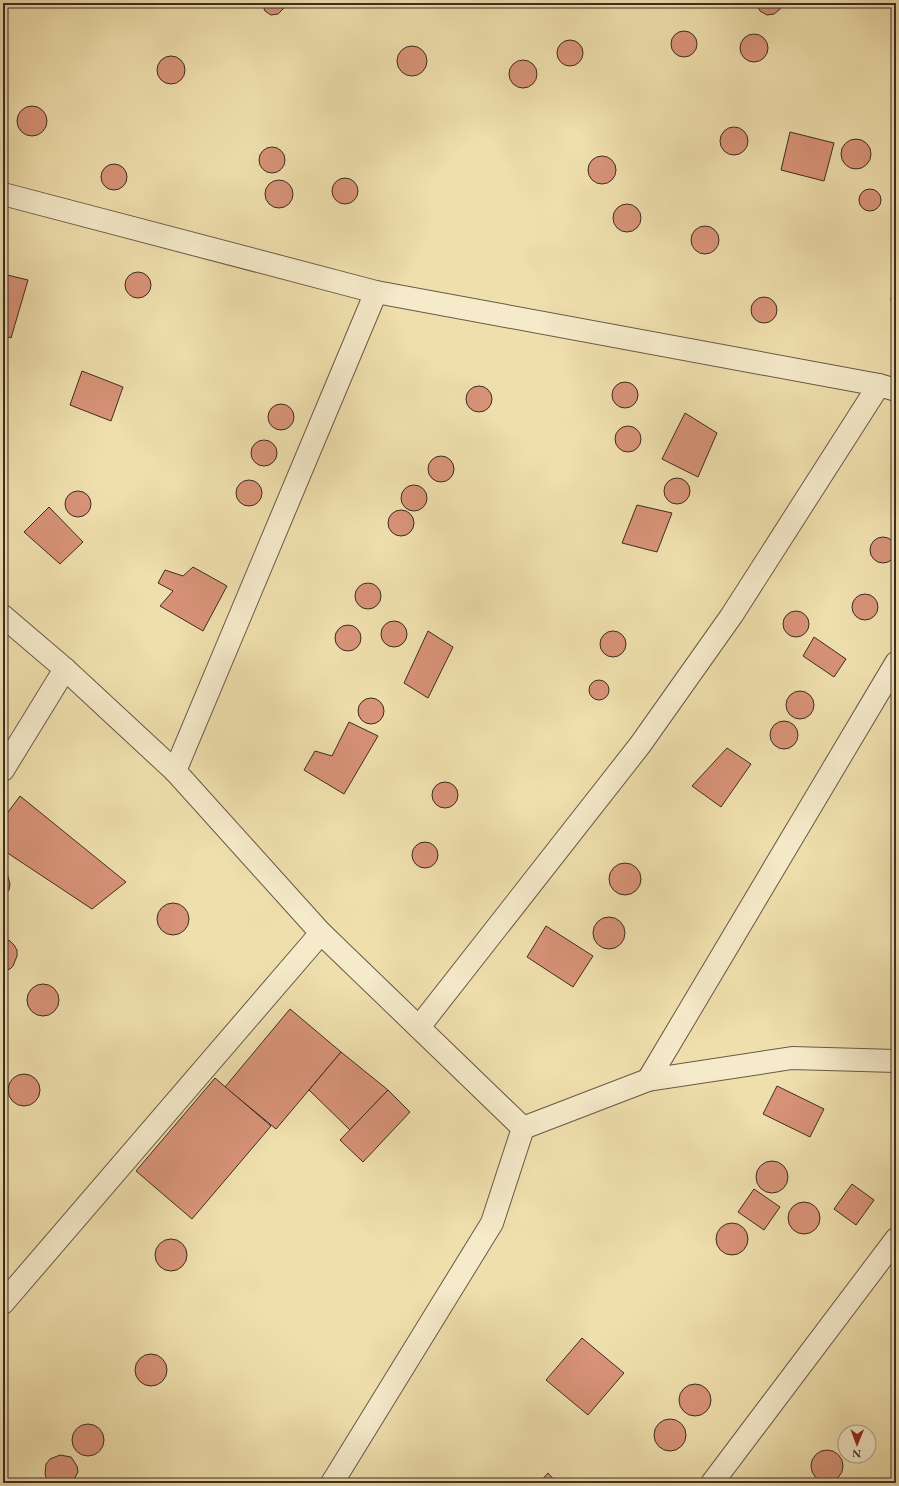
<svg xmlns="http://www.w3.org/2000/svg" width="899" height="1486" viewBox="0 0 899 1486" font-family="'EB Garamond',serif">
<rect width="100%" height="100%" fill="#efdfad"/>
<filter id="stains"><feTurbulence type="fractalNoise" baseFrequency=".005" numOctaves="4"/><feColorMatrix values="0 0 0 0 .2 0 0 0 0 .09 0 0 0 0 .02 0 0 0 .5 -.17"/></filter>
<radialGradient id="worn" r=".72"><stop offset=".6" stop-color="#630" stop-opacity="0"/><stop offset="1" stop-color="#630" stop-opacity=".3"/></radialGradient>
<g fill="#d89378" stroke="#3c2c22">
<path d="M 262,3 L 285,3 L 285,6 L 283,9 L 278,14 L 271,15 L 265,11 Z"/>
<path d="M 756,3 L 782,3 L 782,5 L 780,9 L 774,14 L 767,15 L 760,11 Z"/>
<circle cx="684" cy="44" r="13"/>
<circle cx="754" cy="48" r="14"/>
<circle cx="570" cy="53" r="13"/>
<circle cx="412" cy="61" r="15"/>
<circle cx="171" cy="70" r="14"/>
<circle cx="523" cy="74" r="14"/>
<circle cx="32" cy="121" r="15"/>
<circle cx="734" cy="141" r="14"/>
<path d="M 790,132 L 834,143 L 824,181 L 781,170 Z"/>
<circle cx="856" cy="154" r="15"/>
<circle cx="272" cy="160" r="13"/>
<circle cx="602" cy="170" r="14"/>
<circle cx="114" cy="177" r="13"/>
<circle cx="345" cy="191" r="13"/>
<circle cx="279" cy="194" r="14"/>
<circle cx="870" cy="200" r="11"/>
<circle cx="627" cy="218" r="14"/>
<circle cx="705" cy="240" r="14"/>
<circle cx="138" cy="285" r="13"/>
<path d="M 3,274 L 28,280 L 11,338 L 3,335 Z"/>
<path d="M 896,290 L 896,310 L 892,304 L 891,299 L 892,295 Z"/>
<circle cx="764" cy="310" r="13"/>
<path d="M 82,371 L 123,387 L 111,421 L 70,405 Z"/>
<circle cx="625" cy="395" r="13"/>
<circle cx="479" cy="399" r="13"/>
<circle cx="281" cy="417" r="13"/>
<path d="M 685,413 L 717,433 L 698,477 L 662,459 Z"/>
<circle cx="628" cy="439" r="13"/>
<circle cx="264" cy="453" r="13"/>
<circle cx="441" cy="469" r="13"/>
<circle cx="677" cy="491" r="13"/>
<circle cx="249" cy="493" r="13"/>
<circle cx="414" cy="498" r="13"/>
<circle cx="78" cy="504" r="13"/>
<path d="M 637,505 L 672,513 L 657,552 L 622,543 Z"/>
<path d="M 49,507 L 83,542 L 60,564 L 24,532 Z"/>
<circle cx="401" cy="523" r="13"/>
<circle cx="883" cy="550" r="13"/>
<path d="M 193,567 L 227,586 L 203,631 L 160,606 L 173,591 L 158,583 L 165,570 L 183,576 Z"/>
<circle cx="368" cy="596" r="13"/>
<circle cx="865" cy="607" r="13"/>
<circle cx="796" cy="624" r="13"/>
<circle cx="394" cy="634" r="13"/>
<circle cx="348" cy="638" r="13"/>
<circle cx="613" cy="644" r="13"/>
<path d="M 428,631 L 453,647 L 428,698 L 404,683 Z"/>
<path d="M 814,637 L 846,659 L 834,677 L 803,656 Z"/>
<circle cx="599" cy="690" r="10"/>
<circle cx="800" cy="705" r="14"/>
<circle cx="371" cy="711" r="13"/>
<circle cx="784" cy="735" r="14"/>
<path d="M 349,722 L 378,736 L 344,794 L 304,770 L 315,751 L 332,756 Z"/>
<path d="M 727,748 L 751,764 L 721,807 L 692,786 Z"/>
<circle cx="445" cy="795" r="13"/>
<path d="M 20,796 L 126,882 L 92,909 L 3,850 L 3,819 Z"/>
<circle cx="425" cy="855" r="13"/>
<circle cx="625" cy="879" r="16"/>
<path d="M 3,869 L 7,873 L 10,884 L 9,890 L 3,896 Z"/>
<circle cx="173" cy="919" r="16"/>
<circle cx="609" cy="933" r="16"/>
<path d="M 546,926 L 593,956 L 573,987 L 527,957 Z"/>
<path d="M 3,938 L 10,941 L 14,945 L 17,950 L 17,956 L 13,966 L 10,969 L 3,971 Z"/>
<circle cx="43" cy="1000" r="16"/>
<path d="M 290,1009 L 341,1052 L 276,1129 L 225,1087 Z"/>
<path d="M 341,1052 L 388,1090 L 350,1130 L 309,1090 Z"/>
<circle cx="24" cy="1090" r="16"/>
<path d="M 215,1078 L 271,1126 L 192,1219 L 136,1171 Z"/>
<path d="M 777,1086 L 824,1109 L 810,1137 L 763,1114 Z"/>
<path d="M 388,1090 L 410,1112 L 363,1162 L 340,1140 Z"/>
<circle cx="772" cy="1177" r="16"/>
<path d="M 852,1184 L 874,1200 L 856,1225 L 834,1209 Z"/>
<path d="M 754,1189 L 780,1207 L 764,1230 L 738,1212 Z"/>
<circle cx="804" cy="1218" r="16"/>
<circle cx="732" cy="1239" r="16"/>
<circle cx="171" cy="1255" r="16"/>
<path d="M 582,1338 L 624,1373 L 588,1415 L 546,1380 Z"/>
<circle cx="151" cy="1370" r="16"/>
<circle cx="695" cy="1400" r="16"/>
<circle cx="670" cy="1435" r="16"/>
<circle cx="88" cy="1440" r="16"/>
<circle cx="827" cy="1466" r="16"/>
<path d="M 60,1455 L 71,1457 L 77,1466 L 78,1472 L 72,1483 L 50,1483 L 47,1480 L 45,1474 L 46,1464 L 50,1459 Z"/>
<path d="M 548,1473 L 557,1483 L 539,1483 Z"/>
</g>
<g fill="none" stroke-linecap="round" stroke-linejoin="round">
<g stroke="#695945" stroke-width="24">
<g id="minor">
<path d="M 3,194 L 376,292 L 879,385 L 896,390"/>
<path d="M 3,616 L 65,669 L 175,771 L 321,933 L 523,1128 L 492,1223 L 332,1483"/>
<path d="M 3,770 L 65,669"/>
<path d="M 175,771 L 376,292"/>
<path d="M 419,1027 L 640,745 L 732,615 L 879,385"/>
<path d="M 648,1080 L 896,663"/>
<path d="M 523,1128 L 648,1080 L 792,1058 L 896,1061"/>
<path d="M 3,1303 L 321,933"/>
<path d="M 712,1483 L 896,1239"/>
</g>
</g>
<use href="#minor" stroke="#f5eaca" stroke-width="22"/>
</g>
<rect width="899" height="1486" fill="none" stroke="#efdfad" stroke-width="16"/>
<rect x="4" y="4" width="891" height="1478" fill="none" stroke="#3c2c22" stroke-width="2"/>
<rect x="8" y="8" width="883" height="1470" fill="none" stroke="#3c2c22"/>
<g transform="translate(857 1444) rotate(181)"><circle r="19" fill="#f5eaca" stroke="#ab9e87"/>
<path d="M0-3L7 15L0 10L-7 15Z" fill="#8f2418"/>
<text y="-6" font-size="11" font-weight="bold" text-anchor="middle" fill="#3c2c22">N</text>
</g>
<rect width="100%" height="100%" filter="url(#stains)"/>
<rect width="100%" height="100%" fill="url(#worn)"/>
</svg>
